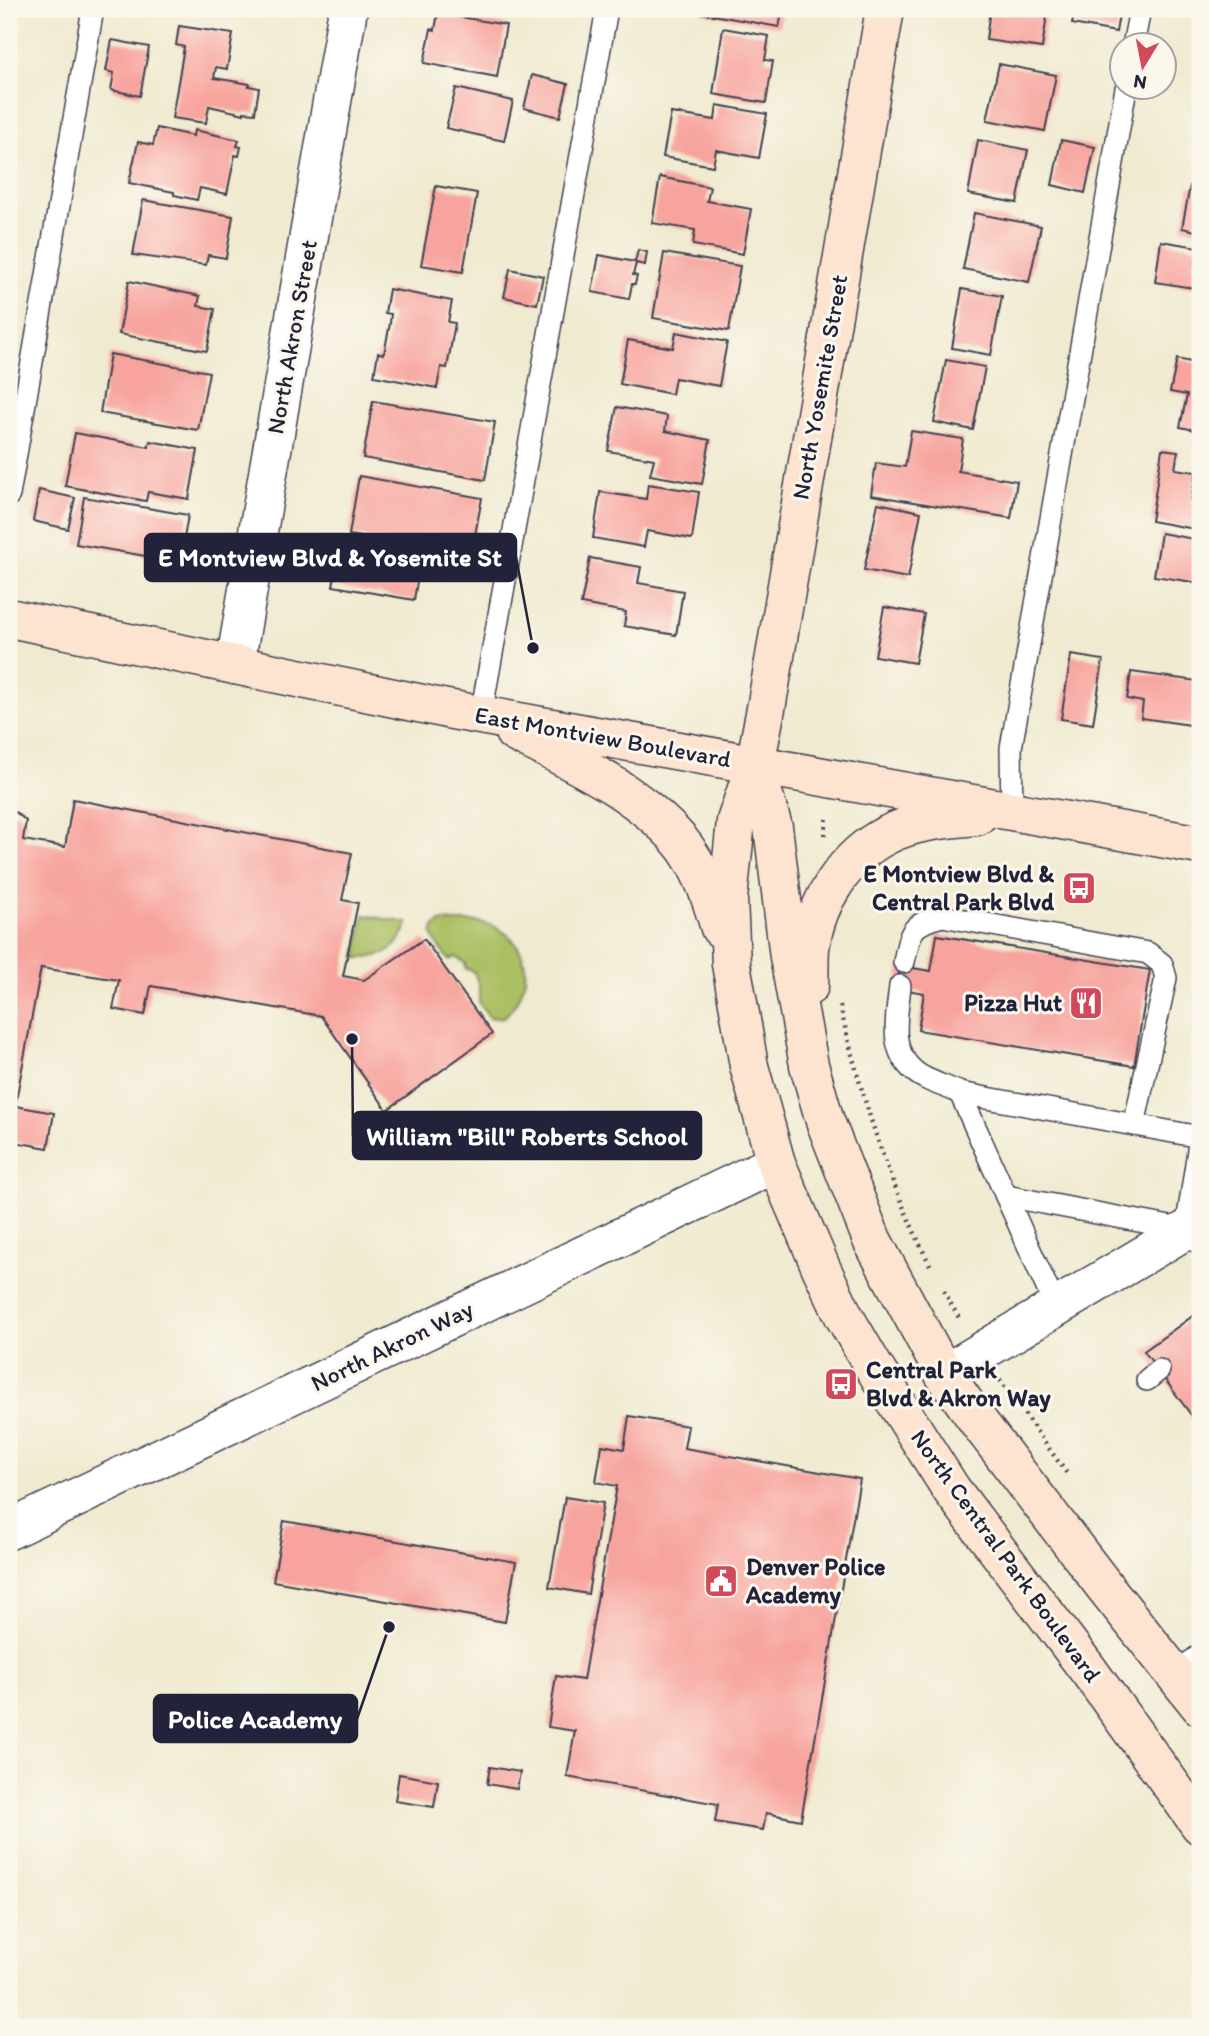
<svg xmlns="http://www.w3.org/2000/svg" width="1209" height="2036" viewBox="0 0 1209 2036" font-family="Itim,sans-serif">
<rect width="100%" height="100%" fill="#fbf7ec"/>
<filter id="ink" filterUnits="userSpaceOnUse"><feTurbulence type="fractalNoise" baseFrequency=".0143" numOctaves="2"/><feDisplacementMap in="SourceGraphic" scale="14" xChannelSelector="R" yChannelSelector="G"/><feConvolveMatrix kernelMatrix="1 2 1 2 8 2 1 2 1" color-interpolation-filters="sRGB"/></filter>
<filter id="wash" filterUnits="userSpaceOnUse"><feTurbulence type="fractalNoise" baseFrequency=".00686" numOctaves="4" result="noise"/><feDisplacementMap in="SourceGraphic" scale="28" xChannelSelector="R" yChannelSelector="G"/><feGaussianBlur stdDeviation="1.57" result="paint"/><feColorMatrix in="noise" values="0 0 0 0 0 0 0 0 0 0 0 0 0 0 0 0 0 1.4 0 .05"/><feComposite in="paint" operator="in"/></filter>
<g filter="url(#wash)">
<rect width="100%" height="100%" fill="#f0ead0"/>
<g fill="#abbf64" stroke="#667050" stroke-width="2">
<path d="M 364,915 L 408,923 C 399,949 383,959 356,958 Z"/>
<path d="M 444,921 C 460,924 479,919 493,926 C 534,945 534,989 504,1017 L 490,1018 L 479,1003 L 479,986 L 474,972 L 465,968 L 465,963 L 456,957 L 449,960 C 439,947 421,929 444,921 Z"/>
</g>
<g id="blocks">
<g fill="#f7a49e">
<path d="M 498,9 L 528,9 L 527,14 Z"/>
<path d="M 703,9 L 783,9 L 779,27 L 702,13 Z"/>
<path d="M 990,9 L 1048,9 L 1042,48 L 986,40 Z"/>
<path d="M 1075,9 L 1120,9 L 1116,32 L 1072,24 Z"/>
<path d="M 438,13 L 506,25 L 497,77 L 424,63 L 431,29 L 435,30 Z"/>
<path d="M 179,26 L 233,34 L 227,69 L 216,67 L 214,78 L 250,84 L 249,86 L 259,88 L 255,113 L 244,112 L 244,114 L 209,106 L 206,123 L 172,118 L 184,47 L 176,45 Z"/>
<path d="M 723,28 L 769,36 L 765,60 L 773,61 L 766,103 L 713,94 Z"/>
<path d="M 112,40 L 149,47 L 140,96 L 111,90 L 114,73 L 106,71 Z"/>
<path d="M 999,64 L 1056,75 L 1045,131 L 987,120 Z"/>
<path d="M 532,75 L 568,84 L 560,117 L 524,108 Z"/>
<path d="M 456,88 L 513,101 L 504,141 L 446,128 Z"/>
<path d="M 717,105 L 767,114 L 759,158 L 716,150 L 713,166 L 663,157 L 671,113 L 715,120 Z"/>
<path d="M 157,128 L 193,136 L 194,130 L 239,140 L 237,146 L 241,147 L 239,156 L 235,155 L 227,194 L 200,188 L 197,200 L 174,195 L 174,192 L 129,183 L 138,142 L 153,145 Z"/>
<path d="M 978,140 L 1028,150 L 1017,203 L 968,194 Z"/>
<path d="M 1061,140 L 1095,147 L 1085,193 L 1052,185 Z"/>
<path d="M 660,177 L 710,187 L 707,201 L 751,209 L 743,254 L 693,245 L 695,230 L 652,223 Z"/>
<path d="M 436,186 L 477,193 L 463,272 L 421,265 Z"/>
<path d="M 1190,186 L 1200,188 L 1200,232 L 1182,228 Z"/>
<path d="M 143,200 L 233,216 L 226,258 L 208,255 L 206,265 L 133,255 Z"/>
<path d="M 974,213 L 1041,226 L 1029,282 L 963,269 Z"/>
<path d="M 1161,241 L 1198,247 L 1195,266 L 1200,267 L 1200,289 L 1155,282 Z"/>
<path d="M 638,250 L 647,252 L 645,265 L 636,263 L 633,275 L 637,276 L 635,284 L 632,284 L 629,299 L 592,292 L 599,255 L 635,262 Z"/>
<path d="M 664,253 L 740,266 L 729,331 L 653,318 Z"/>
<path d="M 510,269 L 543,276 L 537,304 L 504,297 Z"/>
<path d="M 129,281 L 200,296 L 198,306 L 215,309 L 207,351 L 119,334 Z"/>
<path d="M 389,289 L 452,301 L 448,322 L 455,323 L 447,368 L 441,367 L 437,388 L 374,376 L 378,353 L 384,354 L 390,323 L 391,314 L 385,313 Z"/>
<path d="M 962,289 L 1002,296 L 991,355 L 952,348 Z"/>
<path d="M 676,332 L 727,342 L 719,386 L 675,378 L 672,394 L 620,384 L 628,340 L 673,348 Z"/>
<path d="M 110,354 L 209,372 L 198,430 L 100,413 Z"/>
<path d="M 1177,359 L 1200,364 L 1200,431 L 1180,427 L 1187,395 L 1170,392 Z"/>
<path d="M 946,360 L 985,367 L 973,430 L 934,422 Z"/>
<path d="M 373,401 L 495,422 L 485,480 L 363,458 Z"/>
<path d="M 617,407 L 667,416 L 665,431 L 710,440 L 702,484 L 650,475 L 654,459 L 608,451 Z"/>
<path d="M 911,431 L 963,439 L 958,471 L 1017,481 L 1011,518 L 871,495 L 876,463 L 905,467 Z"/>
<path d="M 75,433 L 149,447 L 150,441 L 198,450 L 189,499 L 148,492 L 146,501 L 65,486 Z"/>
<path d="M 1162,449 L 1178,451 L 1175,469 L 1196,472 L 1191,501 L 1200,502 L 1200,530 L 1151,521 Z"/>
<path d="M 359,476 L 482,498 L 471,556 L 349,535 Z"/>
<path d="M 648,484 L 699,492 L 692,539 L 647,531 L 644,547 L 593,538 L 600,492 L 646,499 Z"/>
<path d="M 39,490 L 75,498 L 68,529 L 33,521 Z"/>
<path d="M 84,497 L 188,515 L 180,562 L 76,544 Z"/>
<path d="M 878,503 L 921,512 L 908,578 L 864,570 Z"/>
<path d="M 1161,533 L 1200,540 L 1200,583 L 1154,576 Z"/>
<path d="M 341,544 L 421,557 L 414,600 L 333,586 Z"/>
<path d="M 590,558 L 641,567 L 638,583 L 683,591 L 676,635 L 624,626 L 626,612 L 581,604 Z"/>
<path d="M 884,607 L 924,614 L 915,663 L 875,656 Z"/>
<path d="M 1071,655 L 1103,660 L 1093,724 L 1061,719 Z"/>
<path d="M 1131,672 L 1198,681 L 1191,725 L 1141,718 L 1143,702 L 1127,699 Z"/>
<path d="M 73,799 L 352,853 L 342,900 L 358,903 L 343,976 L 364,980 L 424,939 L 492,1034 L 387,1110 L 321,1016 L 151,986 L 145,1015 L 113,1009 L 119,980 L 41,968 L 15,1106 L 54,1113 L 48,1148 L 9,1141 L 9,810 L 17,813 L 26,821 L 23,840 L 65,847 Z"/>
<path d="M 937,935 L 1150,970 L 1134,1066 L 918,1030 L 924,993 L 896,988 L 900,966 L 931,971 Z"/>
<path d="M 1197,1313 L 1200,1317 L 1200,1427 L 1144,1351 Z"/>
<path d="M 629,1416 L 688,1426 L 684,1448 L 860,1479 L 801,1820 L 766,1813 L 763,1830 L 715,1822 L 718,1804 L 567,1777 L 575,1731 L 548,1727 L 556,1676 L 583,1680 L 617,1486 L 596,1482 L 602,1445 L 624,1449 Z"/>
<path d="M 565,1497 L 603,1503 L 588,1594 L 549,1587 Z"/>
<path d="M 284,1521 L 516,1562 L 505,1622 L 273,1581 Z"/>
<path d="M 490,1767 L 520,1772 L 517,1789 L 487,1784 Z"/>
<path d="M 399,1774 L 438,1781 L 434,1807 L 395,1801 Z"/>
</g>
</g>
</g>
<g filter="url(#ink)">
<use href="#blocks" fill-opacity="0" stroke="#414051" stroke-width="2"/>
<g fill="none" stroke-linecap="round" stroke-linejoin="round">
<g stroke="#414051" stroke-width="24">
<g id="service">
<path d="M 1133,46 L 1140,9"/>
<path d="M 9,495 L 93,9"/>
<path d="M 481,715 L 607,9"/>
<path d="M 1012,812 L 1011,748 L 1126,88"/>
<path d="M 904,962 C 910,932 910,924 942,916 L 1148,953 L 1162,964 L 1166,978 L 1134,1125"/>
<path d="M 900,986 C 897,1016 888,1049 914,1071 C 925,1081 946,1086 960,1093"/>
<path d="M 1006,1196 L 1186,1230 L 1200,1137"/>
<path d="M 1056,1308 L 960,1093 L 1200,1137"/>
<path d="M 1147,1380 L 1159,1370"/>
<path d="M 1174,1674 L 1200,1655"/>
</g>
</g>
<g stroke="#414051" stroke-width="41">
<g id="minor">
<path d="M 235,665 L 348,9"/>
<path d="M 944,1374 L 1186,1230 L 1200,1233"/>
<path d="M 9,1530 L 776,1163"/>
</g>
</g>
<g stroke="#414051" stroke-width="41">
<g id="secondary">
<path d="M 885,9 L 767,703 L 755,765 L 736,821 L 728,899 L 731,964 L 740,1014 L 749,1066 L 776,1163 L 822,1270 L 844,1316 L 873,1366 L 951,1489 L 1089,1671 L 1200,1825"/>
<path d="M 9,618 L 447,709 L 1200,845"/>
<path d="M 514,732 C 572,762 636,790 680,841 C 701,866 711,898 720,928"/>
<path d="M 755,765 L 773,827 L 789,957 L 809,1065 L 825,1121 L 872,1240 L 944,1374 L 980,1424 L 1105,1587 L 1200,1706"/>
<path d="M 809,986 C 810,973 809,960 810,948 C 816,902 845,856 887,835 C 914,821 947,819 977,816"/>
</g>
</g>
<g stroke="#414051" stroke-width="4.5" stroke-dasharray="2 5" stroke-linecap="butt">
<path d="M 825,835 L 827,816"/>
<path d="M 840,1006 C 862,1100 887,1178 930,1265"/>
<path d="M 944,1291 L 960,1320"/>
<path d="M 1000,1380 L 1068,1475"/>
</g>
<use href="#service" stroke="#fff" stroke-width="21"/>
<use href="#minor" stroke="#fff" stroke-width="38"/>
<use href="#secondary" stroke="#fde4d0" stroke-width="38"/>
</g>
</g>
<defs>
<g id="bus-square" transform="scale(1.75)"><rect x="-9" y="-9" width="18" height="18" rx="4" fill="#d1495b" stroke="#fbf7ec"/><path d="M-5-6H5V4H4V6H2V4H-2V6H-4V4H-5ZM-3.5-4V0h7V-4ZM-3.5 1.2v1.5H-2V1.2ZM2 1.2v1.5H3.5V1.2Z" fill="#fff"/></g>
<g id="restaurant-square" transform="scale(1.75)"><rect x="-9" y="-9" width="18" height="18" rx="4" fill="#d1495b" stroke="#fbf7ec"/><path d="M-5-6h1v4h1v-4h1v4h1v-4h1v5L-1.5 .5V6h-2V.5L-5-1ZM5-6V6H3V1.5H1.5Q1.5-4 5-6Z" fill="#fff"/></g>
<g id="civic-square" transform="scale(1.75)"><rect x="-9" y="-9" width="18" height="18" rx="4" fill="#d1495b" stroke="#fbf7ec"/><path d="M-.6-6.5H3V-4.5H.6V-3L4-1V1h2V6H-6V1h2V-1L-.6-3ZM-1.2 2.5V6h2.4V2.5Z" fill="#fff"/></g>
</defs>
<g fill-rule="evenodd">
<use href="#bus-square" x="1079" y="888"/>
<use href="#restaurant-square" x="1086" y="1003"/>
<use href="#bus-square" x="841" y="1384"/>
<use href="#civic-square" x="721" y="1581"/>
</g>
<g text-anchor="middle" stroke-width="6" stroke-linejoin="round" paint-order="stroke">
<g font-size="24" fill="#22223b" stroke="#fbf7ec">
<text transform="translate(292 337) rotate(-80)" y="8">North Akron Street</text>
<text transform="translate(820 387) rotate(-80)" y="8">North Yosemite Street</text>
<text transform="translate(603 737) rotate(10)" y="8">East Montview Boulevard</text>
<text transform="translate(392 1346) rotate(-26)" y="8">North Akron Way</text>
<text transform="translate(1006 1556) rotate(54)" y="8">North Central Park Boulevard</text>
</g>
<g font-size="24" font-weight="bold" fill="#22223b" stroke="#fbf7ec" text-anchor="end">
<text x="1054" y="882">E Montview Blvd &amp;<tspan x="1054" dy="28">Central Park Blvd</tspan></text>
<text x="1062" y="1011">Pizza Hut</text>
<text x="866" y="1378" text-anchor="start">Central Park<tspan x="866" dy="28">Blvd &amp; Akron Way</tspan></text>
<text x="746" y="1575" text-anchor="start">Denver Police<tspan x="746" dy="28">Academy</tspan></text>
</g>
</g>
<path fill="none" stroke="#22223b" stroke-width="2.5" d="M533 648L516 557M352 1039L353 1136M389 1627L357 1719"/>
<g fill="#22223b" stroke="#fbf7ec" stroke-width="2.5">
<circle cx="533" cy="648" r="7"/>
<circle cx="352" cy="1039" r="7"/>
<circle cx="389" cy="1627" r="7"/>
</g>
<g fill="#22223b" stroke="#22223b" stroke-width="2.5">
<rect x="145" y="534" width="371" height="47" rx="7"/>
<rect x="353" y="1112" width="348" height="47" rx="7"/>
<rect x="154" y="1695" width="203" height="47" rx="7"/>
</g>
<g font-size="26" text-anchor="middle" font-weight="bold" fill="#fff">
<text x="330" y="566">E Montview Blvd &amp; Yosemite St</text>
<text x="527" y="1145">William "Bill" Roberts School</text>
<text x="255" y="1728">Police Academy</text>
</g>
<rect width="1209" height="2036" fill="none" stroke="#fbf7ec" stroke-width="35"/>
<g transform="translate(1143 66) rotate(190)"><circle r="33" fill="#fbf7ec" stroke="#a4a2a5" stroke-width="2"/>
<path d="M0-5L12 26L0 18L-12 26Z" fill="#d1495b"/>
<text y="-10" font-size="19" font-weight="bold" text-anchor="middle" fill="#22223b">N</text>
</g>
</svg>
